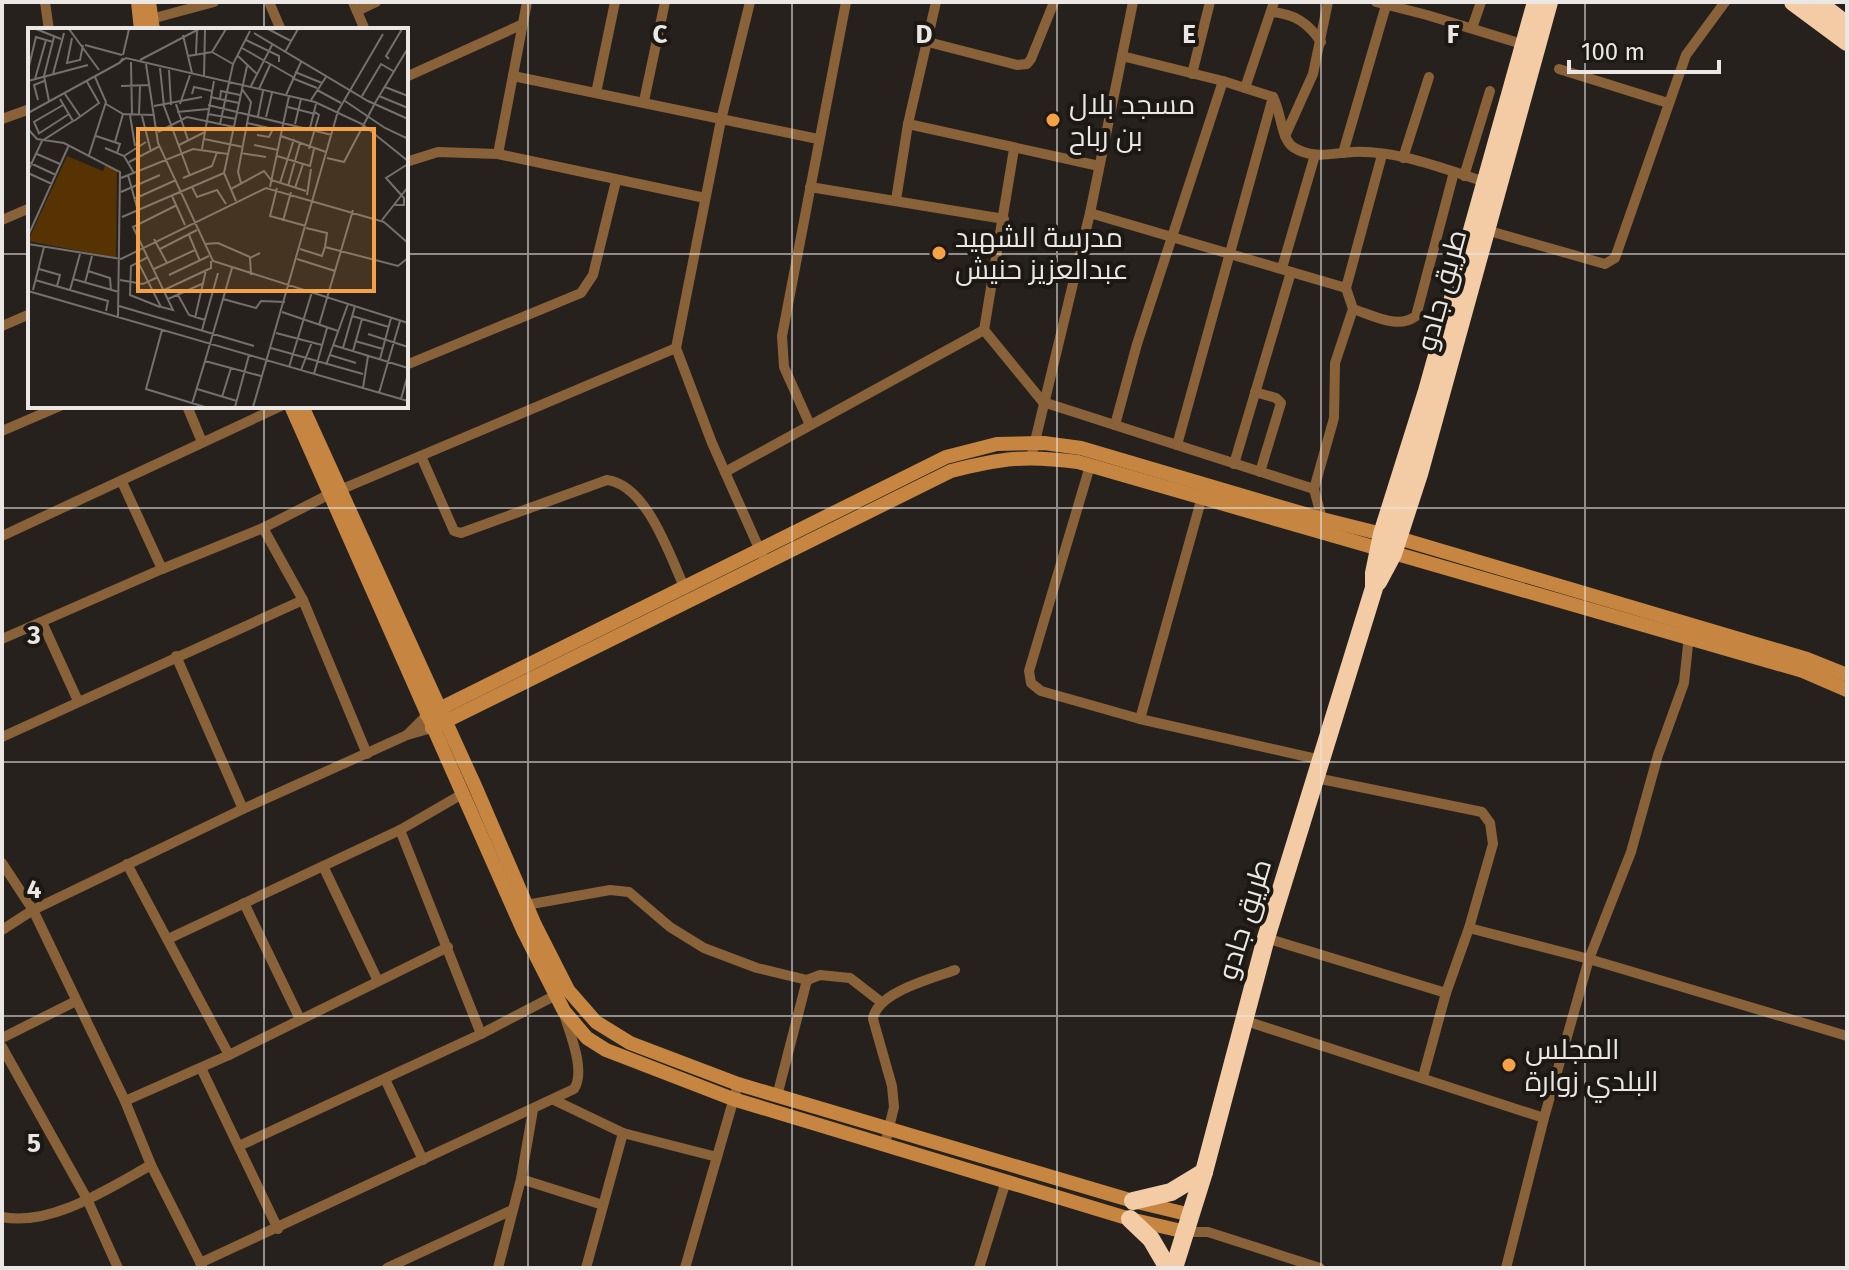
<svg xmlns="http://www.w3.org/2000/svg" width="1849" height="1270" viewBox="0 0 1849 1270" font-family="'Fira Sans',Cairo,sans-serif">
<rect width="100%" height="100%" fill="#26211d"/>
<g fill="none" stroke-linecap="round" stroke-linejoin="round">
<g stroke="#8a623a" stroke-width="10">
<path d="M 45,2 L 49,30"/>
<path d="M 269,2 L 281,30"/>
<path d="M 353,2 L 365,30"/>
<path d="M 750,2 L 721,120 L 676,348 L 712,443 L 762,555"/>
<path d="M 1376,2 L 1427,15 L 1525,45"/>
<path d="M 357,11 L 376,2"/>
<path d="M 1272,12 C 1295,14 1308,23 1321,42"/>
<path d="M 151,19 L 214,2"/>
<path d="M 1472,28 L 1481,2"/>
<path d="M 928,42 L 1017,65 L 1027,64 L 1031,59 L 1054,2"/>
<path d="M 1122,56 L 1223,81 L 1273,97 C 1281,111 1281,139 1293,147 C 1313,160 1332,153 1353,152 C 1398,150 1444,169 1485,182"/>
<path d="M 1559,69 L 1668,103"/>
<path d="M 1192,74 L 1210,2"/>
<path d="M 513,76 L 818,139"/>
<path d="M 406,77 L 523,24"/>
<path d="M 1245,88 L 1274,2"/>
<path d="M 596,93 L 615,2"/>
<path d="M 644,101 L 665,2"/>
<path d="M 2,119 L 30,109"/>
<path d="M 908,124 L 1099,166"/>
<path d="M 1285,136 L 1313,74 L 1328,2"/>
<path d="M 1343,153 L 1387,2"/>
<path d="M 498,154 L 527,2"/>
<path d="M 1403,158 L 1429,77"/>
<path d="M 406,162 L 438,152 L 498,154 L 705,198"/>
<path d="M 1464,176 L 1490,91"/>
<path d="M 810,187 L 1004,219"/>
<path d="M 896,200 L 908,124 L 936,2"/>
<path d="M 1090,213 L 1346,288 L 1382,155"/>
<path d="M 2,220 L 30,208"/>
<path d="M 1486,230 L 1605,264 L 1615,258 L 1686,55 L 1725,2"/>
<path d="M 1282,268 L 1315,155"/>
<path d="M 1346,288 L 1353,309 C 1372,315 1398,330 1416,316 L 1454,172"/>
<path d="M 2,326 L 30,314"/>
<path d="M 984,330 L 1014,149"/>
<path d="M 406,365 L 581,293 L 593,275 L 616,181"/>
<path d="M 1255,392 L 1276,398 L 1281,403 L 1260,472"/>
<path d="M 187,406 L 202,442"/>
<path d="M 810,425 L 784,367 L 782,336 L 846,2"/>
<path d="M 1115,425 L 1137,344 L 1223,81"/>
<path d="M 2,431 L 60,406"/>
<path d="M 1177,445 L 1273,97"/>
<path d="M 421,456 L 454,531 L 461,533 L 607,480 C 647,485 670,556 685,589"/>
<path d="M 1031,458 L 1090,213 L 1133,2"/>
<path d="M 1234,464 L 1291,272"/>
<path d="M 1090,466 L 1029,671 L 1031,683 L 1041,691 L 1140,719 L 1321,760"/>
<path d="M 725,472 L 984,330 L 1043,402 L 1314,489"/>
<path d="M 122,482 L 162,569"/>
<path d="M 1322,519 L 1314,489 L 1334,418 L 1335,363 L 1353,309"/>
<path d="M 263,528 L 303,600 L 367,754"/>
<path d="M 2,536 L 281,406"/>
<path d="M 42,622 L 78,701"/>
<path d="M 2,639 L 162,569 L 263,528 L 328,495 L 676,348"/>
<path d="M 176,656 L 243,809"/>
<path d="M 1140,719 L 1202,497"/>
<path d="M 407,735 L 427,715"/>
<path d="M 2,737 L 303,600"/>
<path d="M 1316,778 L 1482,812 L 1490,823 L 1493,844 L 1469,928"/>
<path d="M 400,830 L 481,1034"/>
<path d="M 2,863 L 33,910 L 125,1101 L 151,1165 L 202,1266"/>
<path d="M 127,864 L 229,1055"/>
<path d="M 323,866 L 378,981"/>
<path d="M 244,903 L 300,1019"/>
<path d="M 526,905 L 610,890 L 629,892 L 670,927 L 704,948 L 757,968 L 807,980 L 820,975 L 850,978 L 881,1002"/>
<path d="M 2,930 L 33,910 L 243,809 L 407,735 L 432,728"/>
<path d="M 1266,938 L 1446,993 L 1469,928 L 1589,959 L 1847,1036"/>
<path d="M 168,939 L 400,830 L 464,793"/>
<path d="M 1243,1020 L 1544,1118 L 1506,1268"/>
<path d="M 2,1038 L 76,1001"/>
<path d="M 2,1047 L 87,1199 L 118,1268"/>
<path d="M 201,1068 L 278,1229"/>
<path d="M 1423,1077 L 1446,993"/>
<path d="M 385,1079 L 423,1160"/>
<path d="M 777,1096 L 807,980"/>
<path d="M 554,1100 L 623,1133 L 717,1157"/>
<path d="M 125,1101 L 229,1055 L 448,947"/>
<path d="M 1544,1118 L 1589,959 L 1631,852 L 1658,755 L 1684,683 L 1689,635"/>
<path d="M 885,1144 L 894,1107 L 892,1086 L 873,1019 C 877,992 931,979 955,970"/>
<path d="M 239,1146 L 481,1034 L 554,996"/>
<path d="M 521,1179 L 603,1205"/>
<path d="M 2,1217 C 51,1227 109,1188 151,1165"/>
<path d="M 1186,1232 L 1208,1232 L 1320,1268"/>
<path d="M 200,1263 L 574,1089 C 586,1071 570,1034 564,1014"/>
<path d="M 387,1268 L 512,1210"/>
<path d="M 498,1268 L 521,1179 L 533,1110"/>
<path d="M 586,1268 L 623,1133"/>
<path d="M 685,1268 L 738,1084"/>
<path d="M 979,1268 L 1006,1181"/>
</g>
<g stroke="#c68641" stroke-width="14">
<path d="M 138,2 L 141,30"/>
<path d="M 149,2 L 153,30"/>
<path d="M 291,406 L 523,930 L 564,1011 L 587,1038 L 606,1050 L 733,1099 L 1130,1219 L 1186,1232"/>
<path d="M 302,406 L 475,786 L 535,925 L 568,990 L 596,1022 L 630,1043 L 738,1084 L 1133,1201 L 1191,1215"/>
<path d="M 427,715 L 946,457 L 997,444 L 1044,443 L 1081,448 L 1322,519 L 1398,538 L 1807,659 L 1847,675"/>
<path d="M 432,728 L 951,471 C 1002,458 1026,455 1078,462 L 1803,671 L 1847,690"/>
</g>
<g stroke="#f3cba5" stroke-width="18">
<path d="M 1793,2 L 1847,42"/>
<path d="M 1817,2 L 1847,25"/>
<path d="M 1378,582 L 1393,554 L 1419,474 L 1549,2"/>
<path d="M 1133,1201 L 1171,1192 L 1204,1172"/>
<path d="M 1130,1219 L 1151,1239 L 1168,1268"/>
<path d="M 1174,1268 L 1204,1172 L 1266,938 L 1374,588 L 1374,573 L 1382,534 L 1427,391 L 1536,2"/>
</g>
</g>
<path fill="none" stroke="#eae7e4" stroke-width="2" stroke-opacity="0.55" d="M 264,2 L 264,30M 528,2 L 528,1268M 792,2 L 792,1268M 1057,2 L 1057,1268M 1321,2 L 1321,1268M 1585,2 L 1585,1268M 2,254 L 30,254M 406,254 L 1847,254M 264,406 L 264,1268M 2,508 L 1847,508M 2,762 L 1847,762M 2,1016 L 1847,1016"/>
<g fill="#f5a246" stroke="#1c1814" stroke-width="3">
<circle cx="1053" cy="120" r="8"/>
<circle cx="939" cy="253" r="8"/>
<circle cx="1509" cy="1065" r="8"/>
</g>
<g text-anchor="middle" stroke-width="8" stroke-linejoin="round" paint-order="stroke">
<g font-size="28" fill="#eae7e4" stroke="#1c1814" text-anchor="start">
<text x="1069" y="114">مسجد بلال<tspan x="1069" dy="32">بن رباح</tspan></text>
<text x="955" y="247">مدرسة الشهيد<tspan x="955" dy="32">عبدالعزيز حنيش</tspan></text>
<text x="1525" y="1059">المجلس<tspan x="1525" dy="32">البلدي زوارة</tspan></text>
</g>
<g font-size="28" fill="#eae7e4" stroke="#1c1814">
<text transform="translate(1441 290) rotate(-75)" y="10">طريق جادو</text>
<text transform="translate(1244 919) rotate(-73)" y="10">طريق جادو</text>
</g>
</g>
<g transform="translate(28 28)">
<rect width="380" height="380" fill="#26211d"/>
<path d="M 39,128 L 75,143 L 78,136 L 89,143 L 88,230 L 0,213 Z" fill="#573203"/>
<path fill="none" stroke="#74706d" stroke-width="2" d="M 8,1 L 33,11M 41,1 L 71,42M 240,1 L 263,13M 226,5 L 340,73 L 380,91M 155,7 L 164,45M 44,10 L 39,35 L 52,32 L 55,17M 218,12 L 251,28 L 251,34M 57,17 L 94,27M 214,20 L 265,49M 184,24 L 205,36M 257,24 L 270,1M 95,27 L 101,1M 168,27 L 169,2M 160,28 L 184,24 L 198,1M 210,28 L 229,46M 95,30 L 92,34 L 98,30 L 287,74 L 334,96 L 380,133M 361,31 L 358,28 L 374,1M 112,32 L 171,1M 103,34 L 104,87M 118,36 L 130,115 L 185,233 L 380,295M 132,40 L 136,78 L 162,148M 0,42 L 8,9 L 25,14M 141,42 L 143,77M 267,44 L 294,55M 25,46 L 36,5M 176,48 L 177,2M 264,50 L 289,60M 7,51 L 18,12M 0,53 L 60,37M 93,58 L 122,57M 223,58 L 244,17M 357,59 L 380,68M 231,61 L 242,37M 289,62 L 313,75M 37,66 L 52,88M 164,66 L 166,59 L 184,63M 258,67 L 273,34M 334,68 L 353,36 L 365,43M 351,68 L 380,80M 182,69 L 211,75M 192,71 L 193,63 L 212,67M 10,72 L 6,57 L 16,53M 283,72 L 298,49M 21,73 L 16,48 L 26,9M 317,73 L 357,100 L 378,110 L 380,105M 347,75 L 380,20M 78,76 L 95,86 L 126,87M 148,76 L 160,112M 152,76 L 162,47M 180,77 L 304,107M 126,78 L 174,69M 260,79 L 287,86M 310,83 L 355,6M 149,84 L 180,81M 0,85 L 93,34M 180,86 L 208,91M 102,87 L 107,118M 111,87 L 112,58M 114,88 L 123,124M 230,88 L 235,63M 238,89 L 244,65M 46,93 L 71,75 L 58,52M 219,95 L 245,101 L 241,109 L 229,107M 192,96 L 205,36 L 222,3M 267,96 L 273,71M 282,100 L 288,76M 0,101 L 9,111 L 36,115 L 92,144 L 90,289M 130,104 L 159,89 L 206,99M 11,105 L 6,94 L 35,77M 10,106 L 41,86M 68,108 L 92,116 L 89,125M 253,108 L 298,124M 176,111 L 215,119M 87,114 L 95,86M 151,117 L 177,104M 226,117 L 250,122M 77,120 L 96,128 L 106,145M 174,121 L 186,53M 281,121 L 291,87 L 287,84M 213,125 L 238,129M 9,126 L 32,136M 61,127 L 78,74 L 67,49M 96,128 L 118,114M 249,128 L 282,138 L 286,121M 299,130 L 316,134 L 346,77M 0,134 L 28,147M 101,134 L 132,118M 0,143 L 14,113 L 45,93 L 32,71M 0,145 L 24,156M 100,147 L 110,183M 93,150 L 165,121 L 200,126M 155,150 L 184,138 L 189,124M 213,155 L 210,144 L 223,74 L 214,61M 252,155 L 266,111M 260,158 L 272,115M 164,159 L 169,169 L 189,162 L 198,176M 242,159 L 261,68M 249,160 L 242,188 L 278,198M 267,160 L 275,136M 203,161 L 236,143 L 243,152 L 278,163M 93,164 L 132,147M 279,167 L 283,141M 144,168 L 157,197M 106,171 L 148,152M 208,173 L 196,145 L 219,38M 367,177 L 376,177 L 376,170 L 358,150 L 380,136M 94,189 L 196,145M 354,192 L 380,159M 255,193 L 263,164M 356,194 L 380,215M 278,200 L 299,205 L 297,219M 161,207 L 172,233M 0,208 L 41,117M 126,211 L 139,235M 0,216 L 93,231 L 238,160 L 356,194M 177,216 L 190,215 L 222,229M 132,221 L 169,202M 272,221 L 294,228 L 297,219 L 370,238 L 380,230M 120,229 L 103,238 L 102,267 L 132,279M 269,231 L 307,243 L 291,297M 110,234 L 133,279 L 145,282 L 105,199 L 149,177M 204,240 L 177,333 L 233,348M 11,241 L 32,247 L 29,258M 126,241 L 167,222M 60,243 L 82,250 L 83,263M 307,243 L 325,182M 141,247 L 181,228M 223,247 L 222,230 L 232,225M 45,251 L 91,264M 7,252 L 80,273 L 78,283M 92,252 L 115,256 L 130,249M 57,255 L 64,228M 5,262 L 16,219M 42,262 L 52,226M 136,262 L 183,240 L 183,233M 0,263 L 380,373M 150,267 L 161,287 L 177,292M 140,271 L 176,255M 195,271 L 228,280 L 233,273 L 257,274M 91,278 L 226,318M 254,284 L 310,303M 324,288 L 361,299M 167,290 L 178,242M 134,302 L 118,361 L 177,379M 174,302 L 190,245M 248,305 L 294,317M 340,306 L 380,319M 327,313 L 355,321M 305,317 L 380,340M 243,320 L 335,346M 315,320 L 327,278M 325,323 L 334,291M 302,327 L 328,335M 352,331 L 363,290M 298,337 L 320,276M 261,339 L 284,264M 273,342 L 284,314M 286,346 L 299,300M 335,360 L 340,328M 169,361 L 209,373M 351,365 L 372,293M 194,369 L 203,340M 373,371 L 380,346M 164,376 L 177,333M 207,379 L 221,327M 225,379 L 310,83"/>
<path fill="#f5a246" fill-opacity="0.15" stroke="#f5a246" stroke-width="4" d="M 110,101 L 346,101 L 346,263 L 110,263 Z"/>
<rect width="380" height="380" fill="none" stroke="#eae7e4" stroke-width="4"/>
</g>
<g font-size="26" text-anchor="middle" font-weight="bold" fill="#eae7e4" stroke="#1c1814" stroke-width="8" stroke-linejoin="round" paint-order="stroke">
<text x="660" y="43">C</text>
<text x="924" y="43">D</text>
<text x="1189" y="43">E</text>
<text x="1453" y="43">F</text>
<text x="34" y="644">3</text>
<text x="34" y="898">4</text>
<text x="34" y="1152">5</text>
</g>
<rect width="1849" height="1270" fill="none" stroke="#eae7e4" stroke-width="8"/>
<path d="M1569 60v12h150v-12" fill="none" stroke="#eae7e4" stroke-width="4"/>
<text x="1581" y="60" font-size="24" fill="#eae7e4" stroke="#1c1814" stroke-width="6" paint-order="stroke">100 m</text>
</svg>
